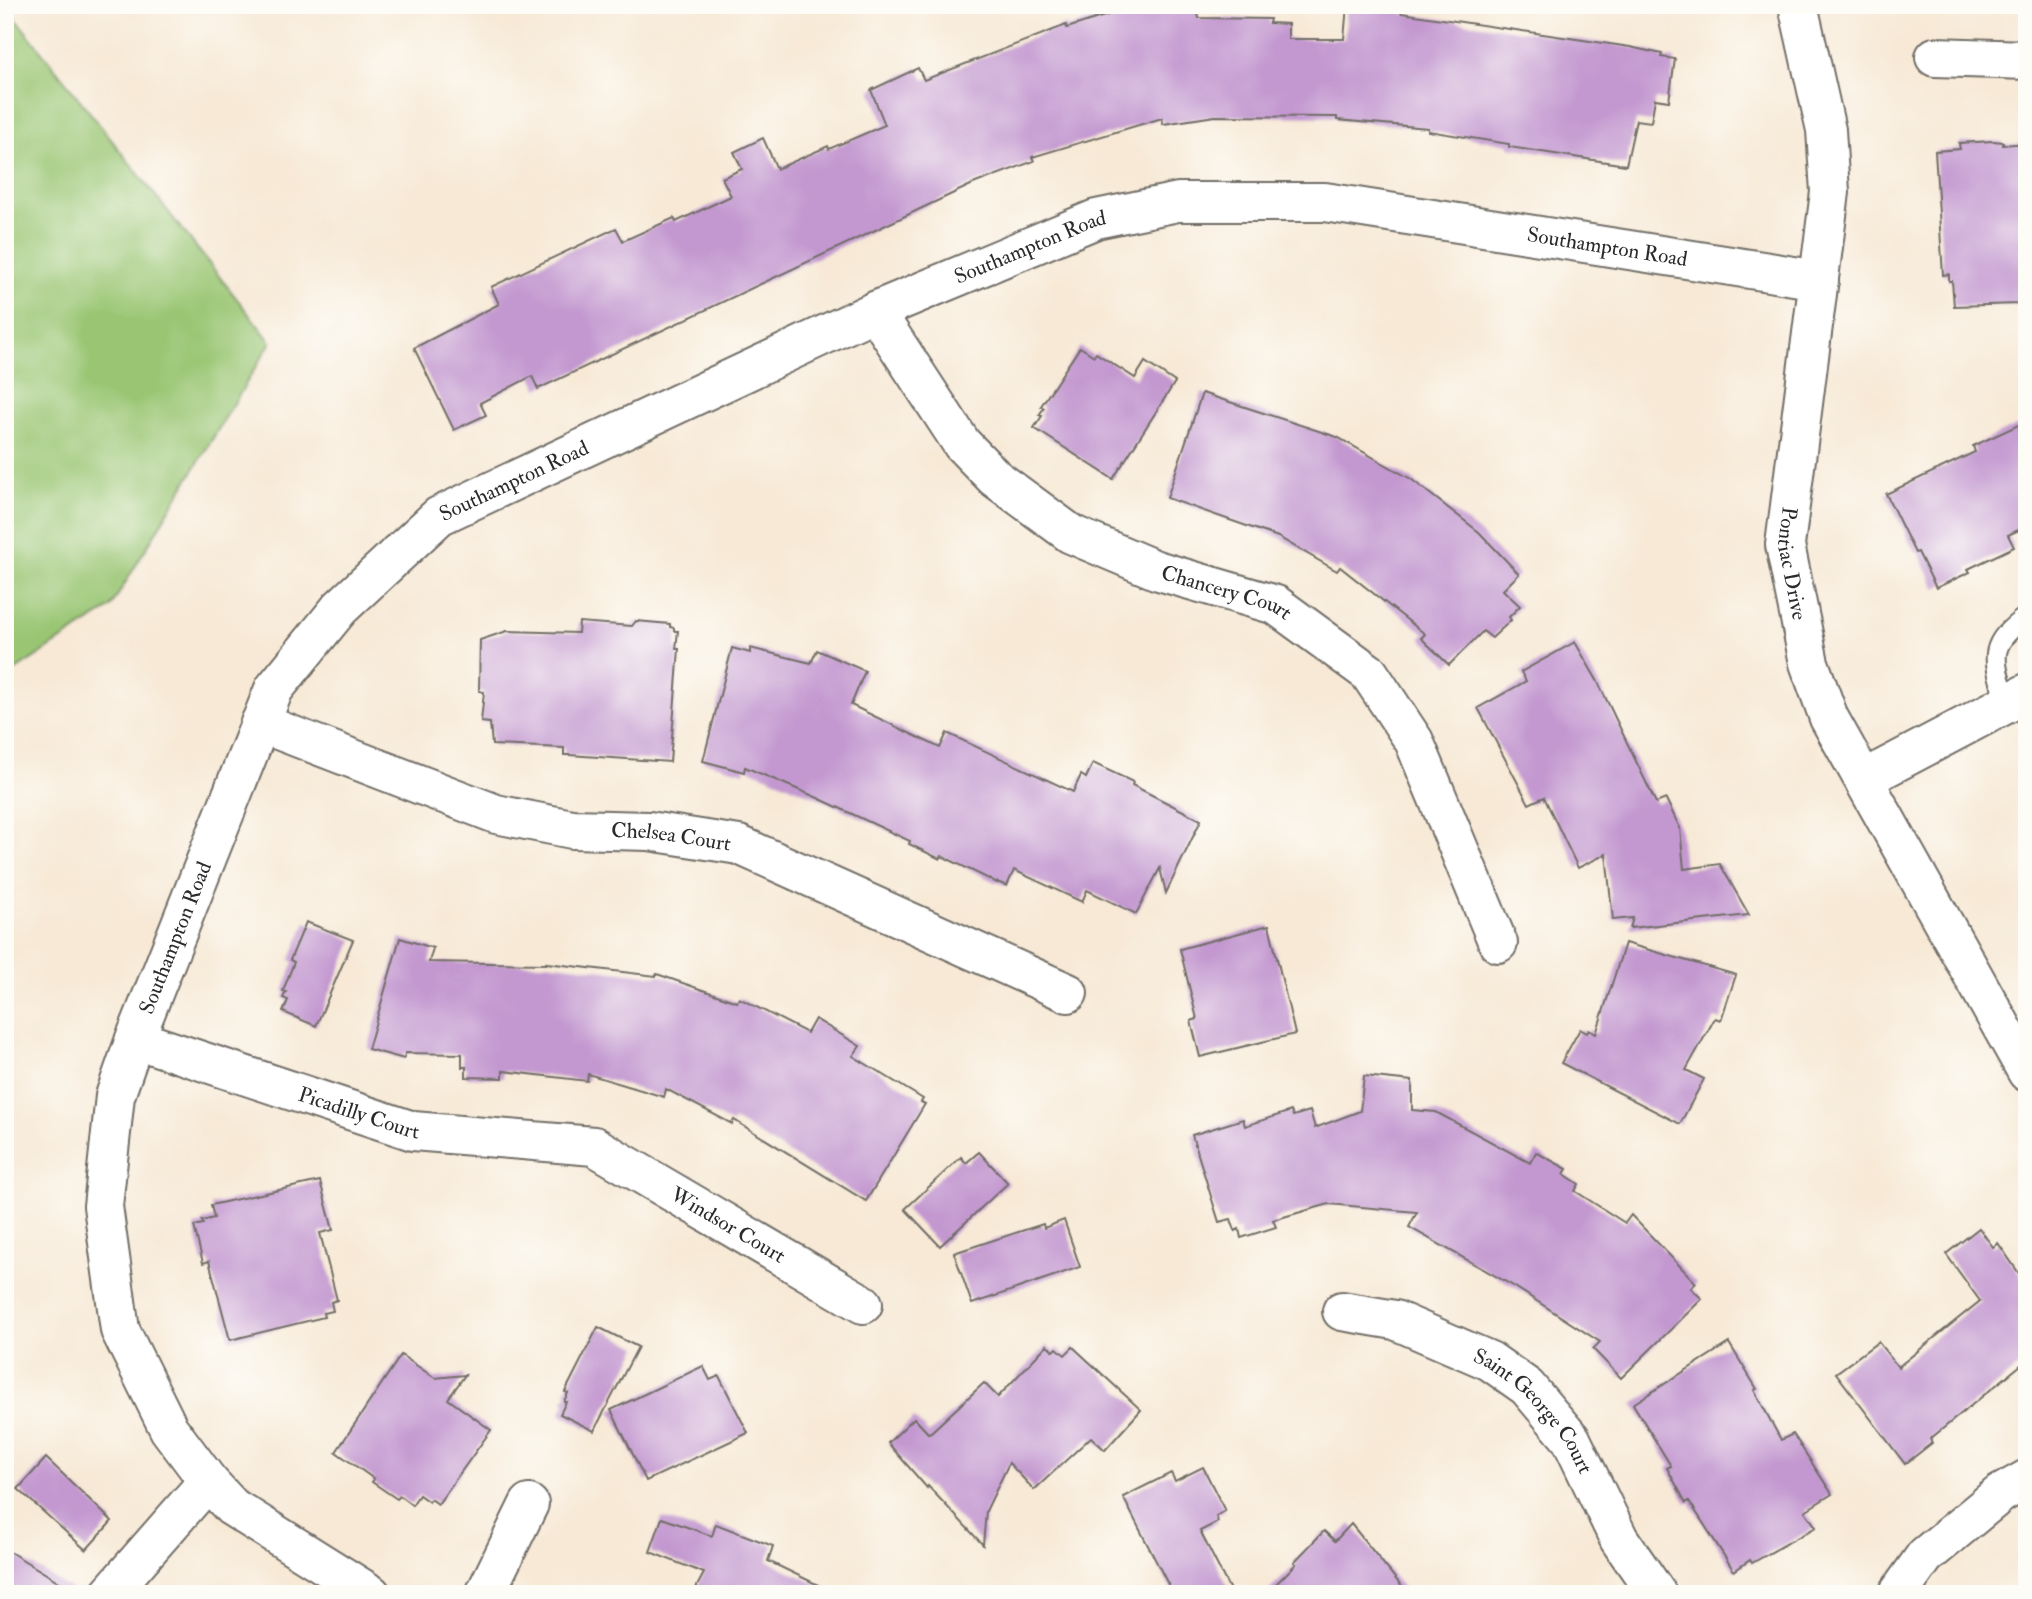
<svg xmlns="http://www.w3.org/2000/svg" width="2032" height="1599" viewBox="0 0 2032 1599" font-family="'IM FELL Double Pica',serif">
<rect width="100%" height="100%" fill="#fdfcf7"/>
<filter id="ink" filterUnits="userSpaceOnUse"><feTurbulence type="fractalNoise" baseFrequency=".0143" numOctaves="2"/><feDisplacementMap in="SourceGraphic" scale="14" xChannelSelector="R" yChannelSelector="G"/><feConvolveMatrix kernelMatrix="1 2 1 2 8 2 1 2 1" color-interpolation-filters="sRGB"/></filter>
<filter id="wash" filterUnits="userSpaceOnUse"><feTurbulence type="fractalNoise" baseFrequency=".00686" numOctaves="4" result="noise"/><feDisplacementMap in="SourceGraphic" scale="28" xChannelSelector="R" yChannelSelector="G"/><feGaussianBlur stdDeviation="1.57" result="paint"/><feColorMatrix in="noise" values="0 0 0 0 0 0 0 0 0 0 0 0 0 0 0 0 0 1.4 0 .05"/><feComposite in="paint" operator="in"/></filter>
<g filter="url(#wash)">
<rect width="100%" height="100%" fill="#f7e9d6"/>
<path fill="#9ac673" stroke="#62784f" stroke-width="2" d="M 5,5 L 271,342 L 110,608 L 5,677 Z"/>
<g id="blocks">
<g fill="#c398d0">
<path d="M 1139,5 L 1196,5 L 1199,18 L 1270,19 L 1269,23 L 1288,24 L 1288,39 L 1344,39 L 1347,6 L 1401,11 L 1401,13 L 1630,47 L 1662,54 L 1661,57 L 1675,59 L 1669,101 L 1655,99 L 1651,122 L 1636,120 L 1626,165 L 1509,147 L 1509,144 L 1428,131 L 1428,128 L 1337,120 L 1337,117 L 1215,116 L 1163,124 L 1162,118 L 1032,157 L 1034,161 L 973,184 L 538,389 L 532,376 L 480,403 L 486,415 L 454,430 L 414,348 L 499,304 L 491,287 L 616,228 L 623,241 L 674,218 L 676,222 L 731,196 L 722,178 L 742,169 L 734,152 L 763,138 L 777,169 L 828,146 L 829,149 L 885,125 L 871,90 L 918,68 L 924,80 L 1066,25 L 1067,28 Z"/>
<path d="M 1993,141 L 2003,142 L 2003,145 L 2027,143 L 2027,299 L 2018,300 L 2019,304 L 1954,306 L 1952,281 L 1949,281 L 1949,274 L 1943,275 L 1935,151 L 1960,149 L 1959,143 Z"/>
<path d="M 1080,347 L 1094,356 L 1096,353 L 1135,378 L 1145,362 L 1175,382 L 1113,479 L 1034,428 L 1042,416 L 1039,415 L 1044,408 L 1041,406 Z"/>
<path d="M 1202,393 L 1337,437 L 1411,479 L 1479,532 L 1519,574 L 1503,590 L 1520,606 L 1509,617 L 1511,620 L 1492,638 L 1483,631 L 1449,665 L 1421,638 L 1425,634 L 1340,567 L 1337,571 L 1278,537 L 1167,498 Z"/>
<path d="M 2027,421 L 2027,526 L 2008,535 L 2014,547 L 1968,569 L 1970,572 L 1936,588 L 1918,552 L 1915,553 L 1886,494 L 1975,452 L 1973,446 Z"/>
<path d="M 636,621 L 670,624 L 670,627 L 674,628 L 674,631 L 678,631 L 676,649 L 679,649 L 670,762 L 569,755 L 564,755 L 564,748 L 492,745 L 490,723 L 481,722 L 484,692 L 479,691 L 480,640 L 507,631 L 578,633 L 579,622 L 632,626 Z"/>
<path d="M 1575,642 L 1598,682 L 1656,803 L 1666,799 L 1680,828 L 1684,869 L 1720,864 L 1749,915 L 1630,928 L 1633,918 L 1613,920 L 1606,854 L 1578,868 L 1544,797 L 1529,804 L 1478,708 L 1526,681 L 1521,672 Z"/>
<path d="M 732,648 L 750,653 L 750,648 L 811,663 L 817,650 L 865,671 L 851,705 L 940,748 L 947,733 L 1073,792 L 1081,775 L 1086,778 L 1093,763 L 1133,782 L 1132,785 L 1201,820 L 1166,893 L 1160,868 L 1136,914 L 1087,890 L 1082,902 L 1014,870 L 1007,886 L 997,882 L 997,883 L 942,856 L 940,859 L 909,844 L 910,841 L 818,798 L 745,767 L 744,772 L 703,761 Z"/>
<path d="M 306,922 L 353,940 L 316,1026 L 283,1012 L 288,1000 L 283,998 L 286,992 L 283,991 L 294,962 L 290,960 Z"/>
<path d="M 1269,925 L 1295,1034 L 1200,1057 L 1191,1021 L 1197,1019 L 1180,949 Z"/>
<path d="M 400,938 L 433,948 L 429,962 L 546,964 L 546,963 L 656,976 L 657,974 L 737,1002 L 739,998 L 807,1033 L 815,1019 L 860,1046 L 853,1056 L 923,1099 L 921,1102 L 925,1104 L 866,1201 L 734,1120 L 732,1124 L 666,1089 L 664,1097 L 588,1074 L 587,1081 L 503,1071 L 503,1078 L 466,1077 L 466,1067 L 462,1067 L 462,1054 L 405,1053 L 404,1059 L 368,1049 Z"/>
<path d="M 1625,943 L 1736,975 L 1721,1020 L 1715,1018 L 1686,1070 L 1704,1079 L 1680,1124 L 1561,1063 L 1580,1029 L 1587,1033 L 1589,1030 L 1596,1034 Z"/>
<path d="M 1364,1076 L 1412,1081 L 1412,1110 L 1436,1112 L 1530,1163 L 1536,1152 L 1567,1169 L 1564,1174 L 1579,1184 L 1575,1191 L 1625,1223 L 1631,1215 L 1696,1283 L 1691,1288 L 1702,1299 L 1621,1378 L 1593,1349 L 1600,1342 L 1515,1287 L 1409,1227 L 1417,1212 L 1329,1204 L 1273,1220 L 1276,1227 L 1241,1238 L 1239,1229 L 1235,1231 L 1231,1219 L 1219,1222 L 1192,1135 L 1243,1119 L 1245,1126 L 1291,1111 L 1293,1116 L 1310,1111 L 1315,1128 L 1360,1111 Z"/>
<path d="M 979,1152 L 1008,1183 L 940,1246 L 905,1209 L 961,1157 L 966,1163 Z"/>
<path d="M 320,1181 L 333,1230 L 320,1233 L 337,1300 L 331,1302 L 333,1311 L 323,1313 L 324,1317 L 230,1340 L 209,1261 L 203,1263 L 194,1226 L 203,1224 L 202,1221 L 214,1218 L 211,1205 Z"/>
<path d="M 1064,1220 L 1080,1267 L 972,1304 L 954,1253 L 1043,1224 L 1044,1228 Z"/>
<path d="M 1979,1228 L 1993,1247 L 1998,1243 L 2027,1285 L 2027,1360 L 1930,1439 L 1932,1443 L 1905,1464 L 1836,1373 L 1878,1342 L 1898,1367 L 1980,1301 L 1946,1254 Z"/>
<path d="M 598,1327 L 638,1347 L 594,1431 L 560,1414 L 566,1402 L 564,1401 L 568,1393 L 565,1392 Z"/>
<path d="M 1729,1343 L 1757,1389 L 1754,1390 L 1781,1440 L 1793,1434 L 1832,1494 L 1805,1511 L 1816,1527 L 1752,1563 L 1750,1560 L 1734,1571 L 1689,1501 L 1686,1503 L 1667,1468 L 1671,1466 L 1633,1404 Z"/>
<path d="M 1047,1345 L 1054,1351 L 1057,1348 L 1065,1355 L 1073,1347 L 1141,1410 L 1105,1450 L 1091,1437 L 1034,1490 L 1009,1463 L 986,1511 L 983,1545 L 928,1486 L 927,1488 L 888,1443 L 914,1418 L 928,1433 L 931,1432 L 984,1383 L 998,1397 Z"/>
<path d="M 401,1355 L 435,1378 L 465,1375 L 448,1399 L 491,1430 L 438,1504 L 431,1499 L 429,1502 L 419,1495 L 412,1505 L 400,1496 L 397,1499 L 372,1482 L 374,1479 L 336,1452 Z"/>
<path d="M 703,1366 L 710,1380 L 719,1376 L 748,1433 L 646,1481 L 611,1410 Z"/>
<path d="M 46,1458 L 112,1521 L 86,1550 L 18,1489 Z"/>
<path d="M 1203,1467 L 1225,1511 L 1216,1516 L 1218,1522 L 1200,1531 L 1232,1594 L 1173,1594 L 1123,1497 L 1171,1473 L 1175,1481 Z"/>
<path d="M 662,1518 L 712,1536 L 716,1524 L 773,1546 L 768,1561 L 837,1594 L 693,1594 L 704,1573 L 650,1552 Z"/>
<path d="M 1351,1524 L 1408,1594 L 1266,1594 L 1296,1564 L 1294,1562 L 1324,1531 L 1335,1541 Z"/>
<path d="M 5,1549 L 79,1594 L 5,1594 Z"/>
</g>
</g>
</g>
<g filter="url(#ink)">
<use href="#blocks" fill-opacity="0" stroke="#726e67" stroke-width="2"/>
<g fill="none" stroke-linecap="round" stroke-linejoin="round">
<g stroke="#726e67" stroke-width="23">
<path id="lane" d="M 2007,704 C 1994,659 1985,646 2027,616"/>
</g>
<g stroke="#726e67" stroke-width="42">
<g id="street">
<path d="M 1935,57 L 2027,60"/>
<path id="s1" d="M 875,311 L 962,444 L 995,478 L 1071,534 L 1156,570 L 1276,605 L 1369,673 L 1414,741 L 1498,943"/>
<path id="s2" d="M 260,723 L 496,814 L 572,829 L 649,831 L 739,845 L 1068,993"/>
<path d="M 1864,779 L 2027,693"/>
<path id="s3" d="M 135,1039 L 413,1131 L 594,1146 L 863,1304"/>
<path id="s4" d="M 1342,1311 L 1395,1320 L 1490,1361 L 1527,1387 L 1571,1439 L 1619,1539 L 1657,1594"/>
<path d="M 109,1594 L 208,1481"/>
<path id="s5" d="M 371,1594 L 232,1507 L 208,1481 L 169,1429 L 120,1330 L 103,1206 L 115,1096 L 135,1039 L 274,689 L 340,608 L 439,516 L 875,311 L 1096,219 L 1178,202 L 1325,202 L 1819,280"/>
<path d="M 485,1594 L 529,1504"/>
<path d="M 1898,1594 L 1925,1556 L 2000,1494 L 2027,1479"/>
</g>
</g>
<g stroke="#726e67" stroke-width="42">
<g id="secondary">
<path id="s6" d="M 1798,5 L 1826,130 L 1830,192 L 1785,545 L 1809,663 L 1829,718 L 2027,1072"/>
</g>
</g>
<use href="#lane" stroke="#fff" stroke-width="19"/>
<use href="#street" stroke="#fff" stroke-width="38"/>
<use href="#secondary" stroke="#fff" stroke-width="38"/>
</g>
</g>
<g text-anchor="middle" stroke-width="5" stroke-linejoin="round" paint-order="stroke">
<g font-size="21" fill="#2b2b2b" stroke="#fdfcf7">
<text dy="7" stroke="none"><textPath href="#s5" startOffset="2525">Southampton Road</textPath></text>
<text dy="7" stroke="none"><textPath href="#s5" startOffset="1937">Southampton Road</textPath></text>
<text dy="7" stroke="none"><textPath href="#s5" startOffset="1370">Southampton Road</textPath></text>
<text dy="7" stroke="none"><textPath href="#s6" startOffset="565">Pontiac Drive</textPath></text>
<text dy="7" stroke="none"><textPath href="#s1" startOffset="467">Chancery Court</textPath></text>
<text dy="7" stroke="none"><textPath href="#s2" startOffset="430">Chelsea Court</textPath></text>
<text dy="7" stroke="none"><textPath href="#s5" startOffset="780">Southampton Road</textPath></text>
<text dy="7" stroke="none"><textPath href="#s3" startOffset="236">Picadilly Court</textPath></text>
<text dy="7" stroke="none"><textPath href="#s3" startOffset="630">Windsor Court</textPath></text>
<text dy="7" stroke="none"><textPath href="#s4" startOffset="224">Saint George Court</textPath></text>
</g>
</g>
<rect width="2032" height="1599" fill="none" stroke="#fdfcf7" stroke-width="28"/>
</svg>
